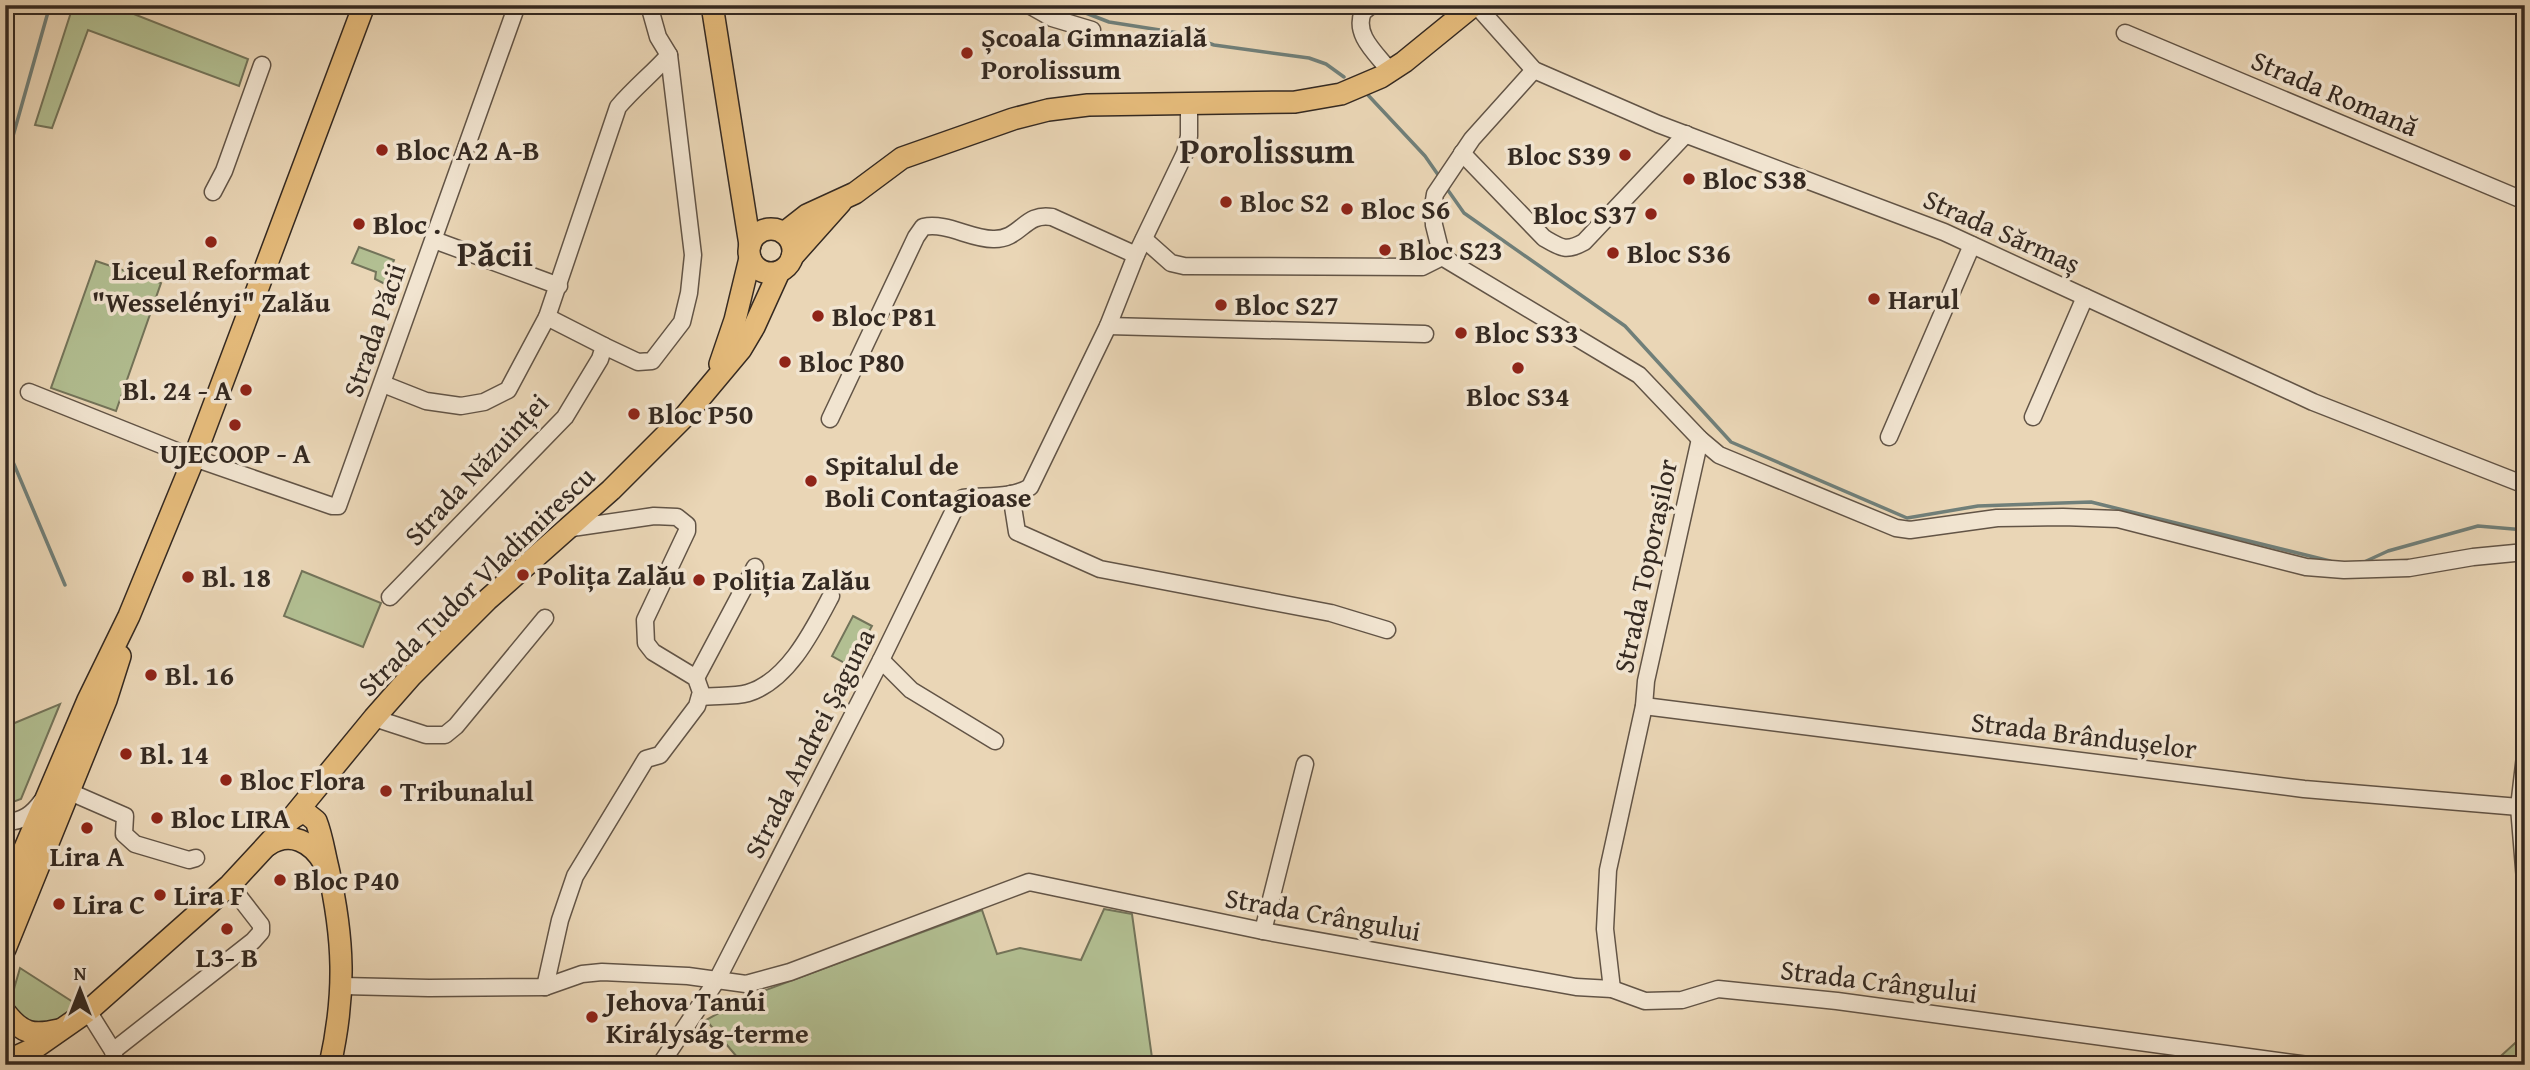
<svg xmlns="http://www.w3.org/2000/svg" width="2530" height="1070" viewBox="0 0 2530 1070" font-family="'Gentium Book Plus',serif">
<rect width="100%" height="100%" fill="#ead6b6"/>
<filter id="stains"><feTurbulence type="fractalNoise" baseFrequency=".00286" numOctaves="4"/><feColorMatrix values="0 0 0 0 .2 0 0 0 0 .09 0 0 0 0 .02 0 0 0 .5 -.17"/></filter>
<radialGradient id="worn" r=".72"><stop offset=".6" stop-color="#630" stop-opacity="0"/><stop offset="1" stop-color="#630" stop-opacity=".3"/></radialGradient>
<g fill="#b2bf92" stroke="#73745a" stroke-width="2">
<path d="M 88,5 L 111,5 L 248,59 L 239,86 L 88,30 L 52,128 L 35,125 L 73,6 L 86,10 Z"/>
<path d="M 359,247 L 394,260 L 385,284 L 375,279 L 376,272 L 352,263 Z"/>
<path d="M 96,261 L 161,283 L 116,411 L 51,388 Z"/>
<path d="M 302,571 L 381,603 L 363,647 L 284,616 Z"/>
<path d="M 853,616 L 872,626 L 850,666 L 832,656 Z"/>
<path d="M 60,704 L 21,799 L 10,803 L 5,801 L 5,727 Z"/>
<path d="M 1104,909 L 1132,914 L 1153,1065 L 733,1065 L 737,1057 L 706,1020 L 750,996 L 982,910 L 997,954 L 1020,948 L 1081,960 Z"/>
<path d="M 20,968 L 76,1004 L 64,1020 L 26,1025 C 6,999 12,998 20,968 Z"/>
<path d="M 2525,1034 L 2525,1065 L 2491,1065 Z"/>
</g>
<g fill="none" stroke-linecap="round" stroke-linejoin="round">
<g stroke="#707f79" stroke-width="3.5">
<path d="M 1065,5 L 1109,22 L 1179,33 L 1214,45 L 1309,58 L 1326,64 L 1344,77"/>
<path d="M 1367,94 L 1425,156 L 1441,179"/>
<path d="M 1445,186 L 1464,213 L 1625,326 L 1731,442 L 1907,518 L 1978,506 L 2091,502 L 2330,561"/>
<path d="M 5,197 L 13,136 L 50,5"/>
<path d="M 5,443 L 65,585"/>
<path d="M 2362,563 L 2388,551 L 2478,526 L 2525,530"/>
</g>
<g stroke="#625446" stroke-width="19">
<g id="minor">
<path d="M 1029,5 L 1052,18 L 1092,30"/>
<path d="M 1372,5 L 1363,12 C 1353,35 1377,54 1390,71"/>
<path d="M 1476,5 L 1534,70 L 1658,124 L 1944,232 L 2313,402 L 2525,485"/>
<path d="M 2125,33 L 2525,201"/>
<path d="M 1534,70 L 1472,139 L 1435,194 L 1433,206 L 1434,225 L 1442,257 L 1639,375 L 1700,439 L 1719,455 L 1896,528 L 1910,530 L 1997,518 L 2063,517 L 2118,519 L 2306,567 L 2344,570 L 2409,568 L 2473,557 L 2525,552"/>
<path d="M 1462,153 L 1544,238 C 1561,248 1566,252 1584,242 L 1686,134"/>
<path d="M 213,192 L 224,171 L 262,65"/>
<path d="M 1144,239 L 1171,263 L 1184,266 L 1422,267 L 1442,257"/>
<path d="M 434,240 L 559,286"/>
<path d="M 1108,326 L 1425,334"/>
<path d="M 604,346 L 638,362 L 652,361 L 682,322 L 689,293 L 693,255 L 669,55 L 658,37 L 649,5"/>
<path d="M 383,384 L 426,401 L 461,406 L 484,402 L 508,390 L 547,317"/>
<path d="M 29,392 L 194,458 L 332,506 L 338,506 L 517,5"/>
<path d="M 2033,417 L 2085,297"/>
<path d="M 830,419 L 916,237 L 923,227 C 947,222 970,239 993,239 C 1021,240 1024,212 1052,217 L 1136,255"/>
<path d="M 1889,437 L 1972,245"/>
<path d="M 1011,494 L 1017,532 L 1100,569 L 1331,613 L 1387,630"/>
<path d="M 390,597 L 565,417 L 600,359 L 604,346 L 547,317 L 618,107 C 634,88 653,73 669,55"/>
<path d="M 881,660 L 911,690 L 995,741"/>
<path d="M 696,678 L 755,567"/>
<path d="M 700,697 C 715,695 734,697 748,693 C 788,681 813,630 831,596"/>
<path d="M 1644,706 L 2304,789 L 2519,807"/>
<path d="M 374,718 L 426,735 L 445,735 L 456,726 L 545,618"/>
<path d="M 2525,756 L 2519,807 L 2525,880"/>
<path d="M 70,792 L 125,816 L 124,834 L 135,844 L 189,860 L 196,858"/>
<path d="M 5,821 C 21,823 32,815 41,802"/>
<path d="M 1263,931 L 1305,764"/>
<path d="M 343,986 L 429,988 L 545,987 L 582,974 L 602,972 L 688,976 L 746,984 L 790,972 L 1029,882 L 1263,931 L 1576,987 L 1612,989 L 1645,1001 L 1682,1000 L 1718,989 L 1837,1001 L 2308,1065"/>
<path d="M 545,987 L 560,920 L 575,876 L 646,759 L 660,755 L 697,706 L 701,692 L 696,678 L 653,652 L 646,643 L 645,620 L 687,531 L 687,525 L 677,517 L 654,516 L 565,529"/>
<path d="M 1612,989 L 1605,929 L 1608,870 L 1644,706 L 1646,681 L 1700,439"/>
<path d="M 88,1011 L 113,1051 L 116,1065"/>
<path d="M 113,1051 L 253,941 L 261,932 L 261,925 L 230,885"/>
<path d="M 660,1065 L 717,980 L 881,660 L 957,504 L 963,498 C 984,495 1011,499 1030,487 L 1108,326 L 1136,255 L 1185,153 L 1189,136 L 1189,104"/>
</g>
</g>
<g stroke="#342921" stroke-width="24">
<g id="major">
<path d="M 712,5 L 750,245"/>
<circle cx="771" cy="251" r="22"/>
<path d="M 784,233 L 807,215 L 855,193 L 902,158 L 1013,119 L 1048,110 L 1088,105 L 1295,102 L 1341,94 L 1381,77 L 1404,62 L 1474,5"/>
<path d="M 792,257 L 841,202"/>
<path d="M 720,364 L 735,320 L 750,258"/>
<path d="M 291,819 L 299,814 L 306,813 L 316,821 C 322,836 324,852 328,868 C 344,939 346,993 330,1065"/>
<path d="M 268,845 C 290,830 312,842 324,863"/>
<path d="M 5,895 L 88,700 L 129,616 L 194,458 L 364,5"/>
<path d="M 5,949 L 106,700 L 120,656"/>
<path d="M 5,1012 C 22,1034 33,1036 59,1030"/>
<path d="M 5,1062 L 35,1048 L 88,1011 L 230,885 L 291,819 L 374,718 L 411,676 L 487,600 L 611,490 L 685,416 L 741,349 L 754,327 L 779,272"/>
</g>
</g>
<use href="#minor" stroke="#f1e4d0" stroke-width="16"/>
<use href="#major" stroke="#e5bb7b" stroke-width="21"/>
</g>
<g fill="#8f2418" stroke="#f1e4d0" stroke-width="2.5">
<circle cx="967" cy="53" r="7"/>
<circle cx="382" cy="150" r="7"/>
<circle cx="1625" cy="155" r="7"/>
<circle cx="1689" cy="179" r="7"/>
<circle cx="1226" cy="202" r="7"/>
<circle cx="1347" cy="209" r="7"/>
<circle cx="1651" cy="214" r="7"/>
<circle cx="359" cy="224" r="7"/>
<circle cx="211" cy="242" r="7"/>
<circle cx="1385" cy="250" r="7"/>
<circle cx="1613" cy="253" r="7"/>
<circle cx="1874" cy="299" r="7"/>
<circle cx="1221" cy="305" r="7"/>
<circle cx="818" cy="316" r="7"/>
<circle cx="1461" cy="333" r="7"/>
<circle cx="785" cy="362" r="7"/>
<circle cx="1518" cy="368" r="7"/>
<circle cx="246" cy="390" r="7"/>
<circle cx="634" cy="414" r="7"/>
<circle cx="235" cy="425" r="7"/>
<circle cx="811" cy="481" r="7"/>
<circle cx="523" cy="575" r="7"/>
<circle cx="188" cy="577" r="7"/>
<circle cx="699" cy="580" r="7"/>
<circle cx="151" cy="675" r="7"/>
<circle cx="126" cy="754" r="7"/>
<circle cx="226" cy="780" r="7"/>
<circle cx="386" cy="791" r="7"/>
<circle cx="157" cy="818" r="7"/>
<circle cx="87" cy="828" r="7"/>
<circle cx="280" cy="880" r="7"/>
<circle cx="160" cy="895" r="7"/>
<circle cx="59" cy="904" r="7"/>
<circle cx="227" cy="929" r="7"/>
<circle cx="592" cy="1017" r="7"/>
</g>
<g text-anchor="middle" stroke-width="7" stroke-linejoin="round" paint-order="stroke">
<g font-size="28" font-weight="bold" fill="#342921" stroke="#f1e4d0" text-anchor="start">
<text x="981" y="47">Școala Gimnazială<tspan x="981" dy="32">Porolissum</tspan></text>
<text x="396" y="160">Bloc A2 A-B</text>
<text x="1611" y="165" text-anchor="end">Bloc S39</text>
<text x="1703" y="189">Bloc S38</text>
<text x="1240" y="212">Bloc S2</text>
<text x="1361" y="219">Bloc S6</text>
<text x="1637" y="224" text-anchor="end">Bloc S37</text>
<text x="373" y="234">Bloc .</text>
<text x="1399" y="260">Bloc S23</text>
<text x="1627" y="263">Bloc S36</text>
<text x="211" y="280" text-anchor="middle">Liceul Reformat<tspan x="211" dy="32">"Wesselényi" Zalău</tspan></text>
<text x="1888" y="309">Harul</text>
<text x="1235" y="315">Bloc S27</text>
<text x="832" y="326">Bloc P81</text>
<text x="1475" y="343">Bloc S33</text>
<text x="799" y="372">Bloc P80</text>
<text x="232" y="400" text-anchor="end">Bl. 24 - A</text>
<text x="1518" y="406" text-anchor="middle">Bloc S34</text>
<text x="648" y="424">Bloc P50</text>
<text x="235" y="463" text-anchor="middle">UJECOOP - A</text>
<text x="825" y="475">Spitalul de<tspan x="825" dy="32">Boli Contagioase</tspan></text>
<text x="537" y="585">Polița Zalău</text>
<text x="202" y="587">Bl. 18</text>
<text x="713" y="590">Poliția Zalău</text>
<text x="165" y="685">Bl. 16</text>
<text x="140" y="764">Bl. 14</text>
<text x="240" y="790">Bloc Flora</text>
<text x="400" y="801">Tribunalul</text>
<text x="171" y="828">Bloc LIRA</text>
<text x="87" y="866" text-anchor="middle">Lira A</text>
<text x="294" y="890">Bloc P40</text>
<text x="174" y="905">Lira F</text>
<text x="73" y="914">Lira C</text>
<text x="227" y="967" text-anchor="middle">L3- B</text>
<text x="606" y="1011">Jehova Tanúi<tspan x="606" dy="32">Királyság-terme</tspan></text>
</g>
<g font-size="28" fill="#342921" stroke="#f1e4d0">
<text transform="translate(2335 93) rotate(23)" y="10">Strada Romană</text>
<text transform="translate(2002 231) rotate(24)" y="10">Strada Sărmaș</text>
<text transform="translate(374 330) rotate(-71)" y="10">Strada Păcii</text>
<text transform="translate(476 469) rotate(-47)" y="10">Strada Năzuinței</text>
<text transform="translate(1645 566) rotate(-78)" y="10">Strada Toporașilor</text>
<text transform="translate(476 581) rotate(-44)" y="10">Strada Tudor Vladimirescu</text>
<text transform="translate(2084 735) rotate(7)" y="10">Strada Brândușelor</text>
<text transform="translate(809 743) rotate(-63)" y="10">Strada Andrei Șaguna</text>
<text transform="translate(1323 914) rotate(10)" y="10">Strada Crângului</text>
<text transform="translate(1879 981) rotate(7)" y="10">Strada Crângului</text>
</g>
<g font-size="35" font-weight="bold" fill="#342921" stroke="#f1e4d0">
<text x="1267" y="163">Porolissum</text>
<text x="495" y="266">Păcii</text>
</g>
</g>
<rect width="2530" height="1070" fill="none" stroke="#ead6b6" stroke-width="28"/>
<rect x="7" y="7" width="2516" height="1056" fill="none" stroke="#342921" stroke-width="3.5"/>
<rect x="14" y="14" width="2502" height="1042" fill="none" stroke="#342921" stroke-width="2"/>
<g transform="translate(80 990)" stroke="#f1e4d0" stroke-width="5" paint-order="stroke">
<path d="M0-5L12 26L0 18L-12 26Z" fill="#342921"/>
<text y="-10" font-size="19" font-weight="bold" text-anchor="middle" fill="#342921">N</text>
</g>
<rect width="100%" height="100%" filter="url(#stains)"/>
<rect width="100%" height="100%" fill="url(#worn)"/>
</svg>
